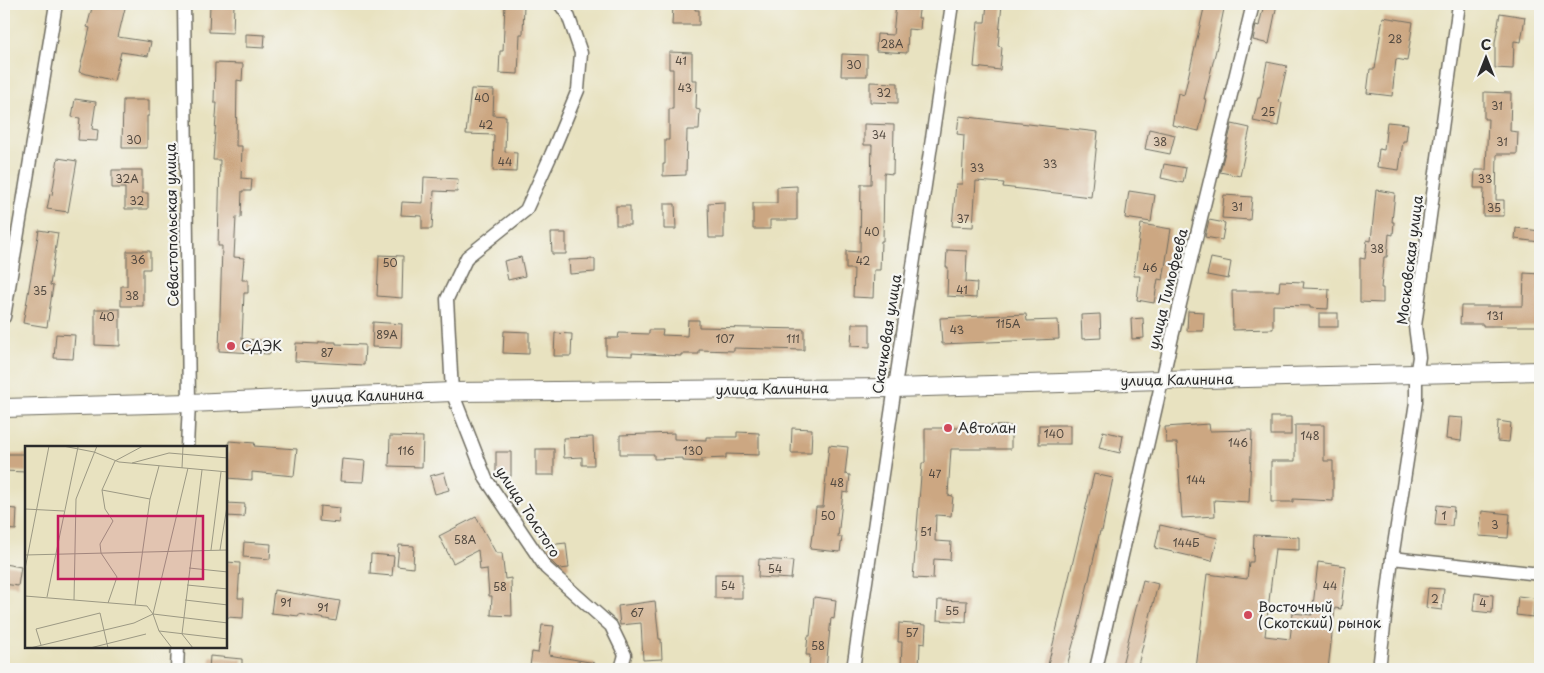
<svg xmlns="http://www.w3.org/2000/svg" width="1544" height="673" viewBox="0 0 1544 673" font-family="'Playpen Sans',sans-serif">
<rect width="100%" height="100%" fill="#f6f6f2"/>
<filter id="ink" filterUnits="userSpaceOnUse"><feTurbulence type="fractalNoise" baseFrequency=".02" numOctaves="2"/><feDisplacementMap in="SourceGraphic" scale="10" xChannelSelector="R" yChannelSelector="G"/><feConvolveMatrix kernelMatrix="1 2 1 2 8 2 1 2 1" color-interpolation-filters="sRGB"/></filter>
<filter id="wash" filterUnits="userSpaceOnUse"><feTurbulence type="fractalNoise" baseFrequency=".0096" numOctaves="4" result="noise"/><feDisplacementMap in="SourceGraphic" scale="20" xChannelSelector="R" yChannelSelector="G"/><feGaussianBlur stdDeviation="1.12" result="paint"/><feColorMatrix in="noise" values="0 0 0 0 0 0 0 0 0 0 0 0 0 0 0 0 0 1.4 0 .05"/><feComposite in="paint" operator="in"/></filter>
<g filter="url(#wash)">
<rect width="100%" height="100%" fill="#e8e2c0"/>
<g id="blocks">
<g fill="#cca782">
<path d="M 93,4 L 126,4 L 118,37 L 151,42 L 148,56 L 121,52 L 114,81 L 79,72 L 90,28 L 87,27 Z"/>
<path d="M 210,4 L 234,4 L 233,33 L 209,32 Z"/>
<path d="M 505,4 L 524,4 L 523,34 L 520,34 L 518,74 L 499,73 L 500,51 L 503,51 Z"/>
<path d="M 673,4 L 695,4 L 695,10 L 699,10 L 699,25 L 672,25 Z"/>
<path d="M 896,4 L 920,4 L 918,18 L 921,18 L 920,30 L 908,29 L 907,53 L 876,51 L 877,34 L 893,35 Z"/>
<path d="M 987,4 L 1002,4 L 998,46 L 1002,47 L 1000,70 L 974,67 L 978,22 L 985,22 Z"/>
<path d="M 1205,4 L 1225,4 L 1218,38 L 1219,38 L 1204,99 L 1206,99 L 1199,131 L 1172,125 L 1178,93 L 1184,95 Z"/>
<path d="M 1264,4 L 1277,4 L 1269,44 L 1253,40 L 1256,25 L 1259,26 Z"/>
<path d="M 1500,13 L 1525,17 L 1521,42 L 1514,41 L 1513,69 L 1495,68 L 1495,43 Z"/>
<path d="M 1383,17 L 1413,22 L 1407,61 L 1396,59 L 1392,96 L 1367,93 L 1370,69 L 1375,69 Z"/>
<path d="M 246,34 L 265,35 L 264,48 L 246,47 Z"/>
<path d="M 669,52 L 692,53 L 692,80 L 697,80 L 696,109 L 700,110 L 699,130 L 687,130 L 686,175 L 663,176 L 663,164 L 665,164 L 665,140 L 669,140 L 669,109 L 673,109 L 673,69 L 669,69 Z"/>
<path d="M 842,54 L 867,55 L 867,76 L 841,76 Z"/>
<path d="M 1267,62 L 1287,66 L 1279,102 L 1282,103 L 1278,126 L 1253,121 L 1258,98 L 1260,98 Z"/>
<path d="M 215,63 L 243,64 L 242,81 L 237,80 L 236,146 L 242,146 L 241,178 L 252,179 L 251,191 L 242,191 L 241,218 L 236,217 L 234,257 L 244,258 L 242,280 L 248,280 L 248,293 L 244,293 L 242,339 L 271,341 L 270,354 L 219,351 L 222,246 L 218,246 L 220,160 L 213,160 L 217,103 L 214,103 Z"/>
<path d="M 870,82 L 898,83 L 898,103 L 870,102 Z"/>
<path d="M 471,89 L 494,90 L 493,115 L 506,116 L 505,152 L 517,153 L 516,172 L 493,171 L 494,135 L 466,134 Z"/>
<path d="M 1484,92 L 1511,93 L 1510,131 L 1518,132 L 1517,154 L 1497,154 L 1496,200 L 1504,200 L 1504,216 L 1483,216 L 1484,188 L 1474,188 L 1475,170 L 1486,170 L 1488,119 L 1484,119 Z"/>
<path d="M 75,99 L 96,102 L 92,129 L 98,130 L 97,141 L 78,140 L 80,118 L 72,117 Z"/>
<path d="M 123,100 L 149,100 L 149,116 L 147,116 L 147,148 L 122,148 Z"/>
<path d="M 959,116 L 1098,132 L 1091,197 L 1003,187 L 1004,183 L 976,181 L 973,227 L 952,226 L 956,184 L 962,184 L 964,135 L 957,134 Z"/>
<path d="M 1387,122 L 1408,124 L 1406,141 L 1403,141 L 1399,170 L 1377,167 L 1379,149 L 1384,150 Z"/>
<path d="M 864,124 L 894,125 L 893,174 L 884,173 L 883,241 L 881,241 L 880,270 L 874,270 L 873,298 L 853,297 L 854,269 L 846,269 L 846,251 L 860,252 L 861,184 L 871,184 L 872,145 L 864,145 Z"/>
<path d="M 1232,124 L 1250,128 L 1240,176 L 1220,172 Z"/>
<path d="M 1149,129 L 1175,135 L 1170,154 L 1145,149 Z"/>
<path d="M 58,158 L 77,161 L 68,212 L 47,209 L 50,194 L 52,195 Z"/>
<path d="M 1164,164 L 1186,168 L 1183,183 L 1161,178 Z"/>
<path d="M 112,170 L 142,170 L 142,193 L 148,193 L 148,209 L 125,209 L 125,188 L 112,188 Z"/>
<path d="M 424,177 L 458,179 L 457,192 L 434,191 L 432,229 L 422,229 L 422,216 L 401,215 L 402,202 L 423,203 Z"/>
<path d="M 797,186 L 797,220 L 770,220 L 770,229 L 753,229 L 753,203 L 777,203 L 777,187 Z"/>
<path d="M 1376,190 L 1395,193 L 1392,222 L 1394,222 L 1393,235 L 1389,234 L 1387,257 L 1384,257 L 1381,288 L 1383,288 L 1383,303 L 1360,302 L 1360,258 L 1365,259 L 1367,240 L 1371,241 Z"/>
<path d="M 1129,191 L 1155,195 L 1151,222 L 1125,218 Z"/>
<path d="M 1224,195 L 1252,197 L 1250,220 L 1222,218 Z"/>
<path d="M 724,202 L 724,238 L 709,238 L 708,203 Z"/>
<path d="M 664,204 L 675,204 L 676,229 L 664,229 Z"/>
<rect x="616" y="206" width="14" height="19"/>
<path d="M 1209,220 L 1225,223 L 1222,240 L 1205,237 Z"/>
<path d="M 1141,224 L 1171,229 L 1163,280 L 1158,279 L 1154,303 L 1137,300 L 1140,276 L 1134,276 Z"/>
<path d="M 1516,228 L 1540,231 L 1540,242 L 1515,239 Z"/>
<path d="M 39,230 L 58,233 L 50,285 L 53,286 L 47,327 L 23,323 Z"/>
<path d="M 551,233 L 566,233 L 566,254 L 552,254 Z"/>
<path d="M 947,250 L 967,251 L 966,282 L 977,283 L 976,298 L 947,296 L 948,267 L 946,267 Z"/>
<path d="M 127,251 L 150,251 L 150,269 L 143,269 L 143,306 L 121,306 L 121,286 L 127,286 Z"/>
<path d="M 379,255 L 403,256 L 402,298 L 377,296 Z"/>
<path d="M 521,257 L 525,276 L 508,280 L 504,261 Z"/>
<path d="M 1211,258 L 1231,262 L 1228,279 L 1207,275 Z"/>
<path d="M 595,259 L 595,272 L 570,274 L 569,260 Z"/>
<path d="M 1524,273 L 1540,274 L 1537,326 L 1483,326 L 1483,324 L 1460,324 L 1461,306 L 1523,306 Z"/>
<path d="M 1280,281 L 1304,282 L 1303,288 L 1329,289 L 1328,309 L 1310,308 L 1310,306 L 1273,305 L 1273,329 L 1233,330 L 1232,291 L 1279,291 Z"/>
<path d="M 95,309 L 120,309 L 120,346 L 95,345 Z"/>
<path d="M 1188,311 L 1204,312 L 1203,331 L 1187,331 Z"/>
<rect x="1319" y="313" width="19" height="14"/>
<path d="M 1026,314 L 1027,321 L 1058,320 L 1059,339 L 942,344 L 940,318 Z"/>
<path d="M 1100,314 L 1101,338 L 1082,339 L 1081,315 Z"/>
<path d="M 1143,318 L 1144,338 L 1132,339 L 1131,319 Z"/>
<path d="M 688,320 L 699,320 L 699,327 L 804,329 L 804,350 L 734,348 L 734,351 L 699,350 L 699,354 L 681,354 L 681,356 L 632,353 L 632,356 L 606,355 L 606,338 L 618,338 L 619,333 L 649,334 L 649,330 L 663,330 L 662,335 L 687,336 Z"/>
<path d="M 373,322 L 402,324 L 401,348 L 372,347 Z"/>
<path d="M 852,324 L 870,324 L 870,347 L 851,346 Z"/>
<path d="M 504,331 L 529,332 L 529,354 L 503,353 Z"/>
<path d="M 555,333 L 572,334 L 571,356 L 554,356 Z"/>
<path d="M 56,334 L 75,335 L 73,359 L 54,358 Z"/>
<path d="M 319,342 L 336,342 L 336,344 L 365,345 L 364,365 L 295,361 L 296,343 L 319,344 Z"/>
<rect x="1271" y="417" width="20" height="18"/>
<path d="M 1448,417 L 1463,418 L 1461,441 L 1446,439 Z"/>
<path d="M 1498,421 L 1511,423 L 1509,442 L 1497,441 Z"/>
<path d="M 1209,424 L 1210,431 L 1252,430 L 1249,502 L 1214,500 L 1215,516 L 1182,518 L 1177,443 L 1166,443 L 1165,427 Z"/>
<path d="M 968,425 L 1011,426 L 1011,449 L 951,449 L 948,495 L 953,496 L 951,516 L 936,515 L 935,541 L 951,542 L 950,560 L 934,559 L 933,579 L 913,578 L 922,463 L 925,463 L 925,428 L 968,428 Z"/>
<rect x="1039" y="425" width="31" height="19"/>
<path d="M 1295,425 L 1324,425 L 1324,461 L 1333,461 L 1333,501 L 1293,499 L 1293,502 L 1271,502 L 1271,461 L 1295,461 Z"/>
<path d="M 792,428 L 812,429 L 811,453 L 791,453 Z"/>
<path d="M 1103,431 L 1123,436 L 1120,453 L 1099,448 Z"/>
<path d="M 737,432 L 759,433 L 759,455 L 726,454 L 726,458 L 702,459 L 702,462 L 683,461 L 683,458 L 654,459 L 654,454 L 620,454 L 620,435 L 674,433 L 674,439 L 706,440 L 706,437 L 737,437 Z"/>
<path d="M 390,436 L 423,437 L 422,467 L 389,466 Z"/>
<path d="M 593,437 L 594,465 L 582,465 L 582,457 L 564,458 L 563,438 Z"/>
<path d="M 229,441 L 255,443 L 254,446 L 297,449 L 294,476 L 252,472 L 252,480 L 227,478 Z"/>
<path d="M 829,445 L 848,447 L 845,474 L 850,475 L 848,493 L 843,492 L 838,537 L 842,537 L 840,552 L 810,549 L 812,535 L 813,535 L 816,507 L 823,507 Z"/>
<rect x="536" y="449" width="18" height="26"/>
<rect x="496" y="452" width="15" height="24"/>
<path d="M 4,454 L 26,454 L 26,472 L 4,471 Z"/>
<path d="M 342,459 L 365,461 L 363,482 L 340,481 Z"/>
<path d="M 444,472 L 449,490 L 435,494 L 430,476 Z"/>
<path d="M 1094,474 L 1113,478 L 1102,531 L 1100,531 L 1079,623 L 1066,669 L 1047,669 Z"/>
<path d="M 226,503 L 245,504 L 244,517 L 226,516 Z"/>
<path d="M 1437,505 L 1454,507 L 1452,526 L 1435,525 Z"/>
<path d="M 320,506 L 340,508 L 339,523 L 319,521 Z"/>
<path d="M 4,508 L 17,509 L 16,530 L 4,529 Z"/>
<path d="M 1482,511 L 1510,514 L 1508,538 L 1479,536 Z"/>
<path d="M 476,517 L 496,553 L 502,553 L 505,579 L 511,578 L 512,616 L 491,615 L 492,596 L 489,596 L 487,569 L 480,570 L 478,550 L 453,563 L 439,536 Z"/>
<path d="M 1160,525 L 1218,538 L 1212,561 L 1155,548 Z"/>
<path d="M 1254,535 L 1299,537 L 1299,550 L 1275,549 L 1265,636 L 1290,639 L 1293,613 L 1312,615 L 1318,562 L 1346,566 L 1341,609 L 1335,608 L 1328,669 L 1196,669 L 1207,574 L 1247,579 L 1249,562 L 1253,562 Z"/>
<path d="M 244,542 L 271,544 L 270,559 L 243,557 Z"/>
<path d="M 566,543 L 569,568 L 559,569 L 550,560 L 548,545 Z"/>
<path d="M 399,545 L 414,546 L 413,568 L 397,566 Z"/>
<path d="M 371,554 L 394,556 L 392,576 L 370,574 Z"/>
<path d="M 759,559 L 793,561 L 791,579 L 758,577 Z"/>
<path d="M 226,562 L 240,563 L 238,598 L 244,598 L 243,618 L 226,617 Z"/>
<path d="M 4,564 L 21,567 L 18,586 L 4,584 Z"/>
<rect x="715" y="574" width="27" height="24"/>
<path d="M 1143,580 L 1158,584 L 1137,669 L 1121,669 Z"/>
<path d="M 1428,588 L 1444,589 L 1442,610 L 1426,608 Z"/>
<path d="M 274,590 L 340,601 L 336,621 L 299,614 L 299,616 L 271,613 Z"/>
<path d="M 1475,593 L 1493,595 L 1492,613 L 1473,611 Z"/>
<path d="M 1518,596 L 1535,598 L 1533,617 L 1516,615 Z"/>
<path d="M 814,597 L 836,600 L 834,619 L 831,618 L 826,669 L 809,669 L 810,655 L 806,655 L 808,636 L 810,636 Z"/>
<path d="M 938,600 L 967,601 L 966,622 L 937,620 Z"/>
<path d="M 655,601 L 659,639 L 661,639 L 662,659 L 643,660 L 641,623 L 620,625 L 618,606 Z"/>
<path d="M 899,623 L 926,625 L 925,644 L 920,643 L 919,669 L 901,669 L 902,642 L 898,642 Z"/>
<path d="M 542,625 L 554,626 L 549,655 L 595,663 L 594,669 L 548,669 L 530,666 L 532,652 L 538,653 Z"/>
<path d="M 210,656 L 242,659 L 242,669 L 209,669 Z"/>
</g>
</g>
</g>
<g filter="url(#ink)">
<use href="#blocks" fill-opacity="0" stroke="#6d6b5f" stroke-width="1"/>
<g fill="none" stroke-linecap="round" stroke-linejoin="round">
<g stroke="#6d6b5f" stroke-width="15">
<g id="street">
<path d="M 184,4 L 189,403 L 187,447"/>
<path d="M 560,4 L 568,15 L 581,53 L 578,90 L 551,155 L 526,210 L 467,257 L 447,299 L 452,392 L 486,479 L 546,568 L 611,626 L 625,655 L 621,669"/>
<path d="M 4,317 L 56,4"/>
<path d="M 1392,558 L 1540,574"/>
<path d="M 177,669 L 178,647"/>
<path d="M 853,669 L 952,4"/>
<path d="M 1096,669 L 1172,337 L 1253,4"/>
<path d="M 1379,669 L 1392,558 L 1416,402 L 1416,375 L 1419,357 L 1415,326 L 1459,4"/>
</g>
</g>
<g stroke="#6d6b5f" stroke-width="20">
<path id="secondary" d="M 4,408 L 189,403 L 452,392 L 894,388 L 1162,380 L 1540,371"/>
</g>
<use href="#street" stroke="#fff" stroke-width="12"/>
<use href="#secondary" stroke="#fff" stroke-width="18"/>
</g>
</g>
<g fill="#d1495b" stroke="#f6f6f2" stroke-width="2">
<circle cx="231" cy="346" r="5"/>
<circle cx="948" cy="428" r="5"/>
<circle cx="1248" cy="615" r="5"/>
</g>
<g text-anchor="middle" stroke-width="4.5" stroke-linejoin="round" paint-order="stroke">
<g font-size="11" fill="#534a41">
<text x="1395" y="43">28</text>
<text x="892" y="48">28А</text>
<text x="681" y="65">41</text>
<text x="854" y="69">30</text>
<text x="685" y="92">43</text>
<text x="884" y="97">32</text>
<text x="482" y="102">40</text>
<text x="1497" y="110">31</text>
<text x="1268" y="116">25</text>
<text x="486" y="129">42</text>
<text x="879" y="139">34</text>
<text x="134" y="144">30</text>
<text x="1160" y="146">38</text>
<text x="1502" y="146">31</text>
<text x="505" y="166">44</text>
<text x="1050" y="168">33</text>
<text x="977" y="172">33</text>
<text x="127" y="183">32А</text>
<text x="1485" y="183">33</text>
<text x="137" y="205">32</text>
<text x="1237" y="211">31</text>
<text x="1494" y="212">35</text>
<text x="963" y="223">37</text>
<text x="872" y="236">40</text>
<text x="1377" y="253">38</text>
<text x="138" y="264">36</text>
<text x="863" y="265">42</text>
<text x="390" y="267">50</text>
<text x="1150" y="272">46</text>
<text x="962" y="294">41</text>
<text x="40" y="295">35</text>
<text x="132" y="300">38</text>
<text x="1495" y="320">131</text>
<text x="107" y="321">40</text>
<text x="1008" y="328">115А</text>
<text x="957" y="334">43</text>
<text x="387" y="339">89А</text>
<text x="725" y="343">107</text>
<text x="793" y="343">111</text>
<text x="327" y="357">87</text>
<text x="1054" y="438">140</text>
<text x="1310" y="440">148</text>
<text x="1238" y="447">146</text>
<text x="406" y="455">116</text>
<text x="693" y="455">130</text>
<text x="935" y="478">47</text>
<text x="1196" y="484">144</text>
<text x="837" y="487">48</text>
<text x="828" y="520">50</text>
<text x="1444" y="520">1</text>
<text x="1495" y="529">3</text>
<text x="926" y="536">51</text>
<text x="465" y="544">58А</text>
<text x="1186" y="547">144Б</text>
<text x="775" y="573">54</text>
<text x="728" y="590">54</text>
<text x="1330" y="590">44</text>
<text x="500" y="591">58</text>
<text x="1435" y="603">2</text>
<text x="286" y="607">91</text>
<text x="1483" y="607">4</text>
<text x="323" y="612">91</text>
<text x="952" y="615">55</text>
<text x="637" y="617">67</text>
<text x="912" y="637">57</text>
<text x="818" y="650">58</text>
</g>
<g font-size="14" fill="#2b2b2b" stroke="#f6f6f2">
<text transform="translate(172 225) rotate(-91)" y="5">Севастопольская улица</text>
<text transform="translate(1410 260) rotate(-83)" y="5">Московская улица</text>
<text transform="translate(1168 289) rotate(-76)" y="5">улица Тимофеева</text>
<text transform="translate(887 334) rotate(-81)" y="5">Скачковая улица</text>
<text transform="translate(1177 380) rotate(-1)" y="5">улица Калинина</text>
<text transform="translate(772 389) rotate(-1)" y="5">улица Калинина</text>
<text transform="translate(367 396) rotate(-2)" y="5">улица Калинина</text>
<text transform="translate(528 512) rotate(57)" y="5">улица Толстого</text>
</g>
<g font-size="14" fill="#2b2b2b" stroke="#f6f6f2" text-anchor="start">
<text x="241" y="351">СДЭК</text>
<text x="958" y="433">Автолан</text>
<text x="1258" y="612">Восточный<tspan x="1258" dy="16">(Скотский) рынок</tspan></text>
</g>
</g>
<g transform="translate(25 446)">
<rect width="202" height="202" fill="#e8e2c0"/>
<path fill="none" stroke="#9c9984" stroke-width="1" d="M 38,0 L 69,6 L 94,16 L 203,26M 107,17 L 144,7 L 203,12M 157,22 L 158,0M 77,44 L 125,53M 0,63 L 39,65M 186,104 L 196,26M 195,104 L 203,54M 0,109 L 203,104M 164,122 L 203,126M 0,123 L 24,0M 162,139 L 203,143M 0,150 L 122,160 L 128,168 L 203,177M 22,151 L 53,1M 49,154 L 51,53 L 72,0M 160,154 L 203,159M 83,157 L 92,131 L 76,107 L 75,98 L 88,75 L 80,63 L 77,44 L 90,15 L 118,0M 110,159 L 125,53 L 134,20M 134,185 L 203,193M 16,199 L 11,183 L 75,167 L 83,202M 5,202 L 109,177 L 128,168M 65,202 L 121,188M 147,202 L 134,185 L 128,168 L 163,22M 168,202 L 157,188 L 177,24"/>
<path fill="#c2185b" fill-opacity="0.15" stroke="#c2185b" stroke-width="2.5" d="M 33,70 L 178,70 L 178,133 L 33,133 Z"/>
<rect width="202" height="202" fill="none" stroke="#2b2b2b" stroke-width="2.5"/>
</g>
<rect width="1544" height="673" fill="none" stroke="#f6f6f2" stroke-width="20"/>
<g transform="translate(1486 58)" stroke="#f6f6f2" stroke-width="4" paint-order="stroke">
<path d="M0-4L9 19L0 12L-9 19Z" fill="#2b2b2b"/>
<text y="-8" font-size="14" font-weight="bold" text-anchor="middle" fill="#2b2b2b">С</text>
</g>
</svg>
